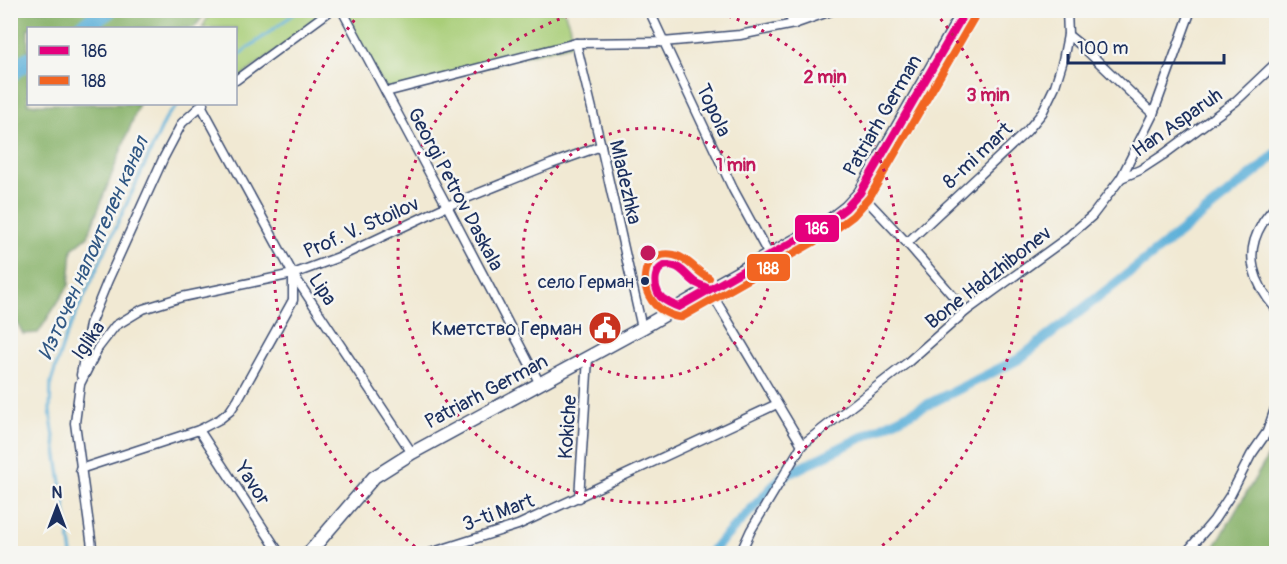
<svg xmlns="http://www.w3.org/2000/svg" width="1287" height="564" viewBox="0 0 1287 564" font-family="Pangolin,sans-serif">
<rect width="100%" height="100%" fill="#f6f6f2"/>
<filter id="ink" filterUnits="userSpaceOnUse"><feTurbulence type="fractalNoise" baseFrequency=".0167" numOctaves="2"/><feDisplacementMap in="SourceGraphic" scale="12" xChannelSelector="R" yChannelSelector="G"/><feConvolveMatrix kernelMatrix="1 2 1 2 8 2 1 2 1" color-interpolation-filters="sRGB"/></filter>
<filter id="wash" filterUnits="userSpaceOnUse"><feTurbulence type="fractalNoise" baseFrequency=".008" numOctaves="4" result="noise"/><feDisplacementMap in="SourceGraphic" scale="24" xChannelSelector="R" yChannelSelector="G"/><feGaussianBlur stdDeviation="1.35" result="paint"/><feColorMatrix in="noise" values="0 0 0 0 0 0 0 0 0 0 0 0 0 0 0 0 0 1.4 0 .05"/><feComposite in="paint" operator="in"/></filter>
<g filter="url(#wash)">
<rect width="100%" height="100%" fill="#f1e9d3"/>
<g fill="#a9ce78" stroke="#627e6b" stroke-width="1.5">
<path d="M 211,11 L 331,11 L 236,80 L 236,28 L 202,28 Z"/>
<path d="M 342,11 L 564,11 L 576,43 L 386,92 Z"/>
</g>
<g fill="#86b168" stroke="#507063" stroke-width="1.5">
<path d="M 11,10 L 207,11 L 194,28 L 28,28 L 28,104 L 139,104 L 88,236 L 72,249 L 69,285 L 38,333 L 23,334 L 11,310 Z"/>
<path d="M 1276,443 L 1276,553 L 1211,553 Z"/>
</g>
<g fill="none" stroke-linecap="round" stroke-linejoin="round">
<g stroke="#5db0d9" stroke-width="3">
<path d="M 236,57 L 299,10"/>
<path d="M 72,554 L 50,411 L 51,382 L 65,338 L 167,116 L 179,104"/>
</g>
<path stroke="#5db0d9" stroke-width="10" d="M 709,554 L 782,477 L 1019,359 L 1143,262 L 1263,166 L 1276,153"/>
<g stroke="#5db0d9" stroke-width="18">
<path d="M 82,28 L 108,10"/>
<path d="M 10,74 L 28,60"/>
</g>
</g>
</g>
<g filter="url(#ink)">
<g fill="none" stroke-linecap="round" stroke-linejoin="round">
<g stroke="#3b4b70" stroke-width="11">
<g id="street">
<path d="M 342,10 L 447,206 L 540,384"/>
<path d="M 649,10 L 733,189 L 769,255"/>
<path d="M 786,10 L 794,24"/>
<path d="M 1068,35 L 1083,47 L 1153,114"/>
<path d="M 576,43 L 601,146 L 642,328"/>
<path d="M 236,80 L 331,10"/>
<path d="M 386,92 L 576,43 L 663,42 L 740,35 L 794,24 L 834,10"/>
<path d="M 201,105 L 293,274 L 412,453"/>
<path d="M 1121,178 L 1140,170 L 1163,155 L 1236,101 L 1276,63"/>
<path d="M 860,193 L 907,243 L 966,311"/>
<path d="M 1276,205 C 1272,211 1266,217 1262,224 C 1243,255 1254,283 1276,309"/>
<path d="M 907,243 L 1027,131 L 1042,113 L 1055,86 L 1063,60 L 1068,35 L 1067,10"/>
<path d="M 709,289 L 802,445"/>
<path d="M 81,375 L 90,324 L 108,280 L 163,159 L 182,123 L 203,104"/>
<path d="M 199,430 L 280,554"/>
<path d="M 80,469 L 199,430 L 220,419 L 230,411 L 238,399 L 293,300 L 293,274 L 339,257 L 447,206 L 551,164 L 601,146"/>
<path d="M 579,498 L 588,358"/>
<path d="M 93,554 L 75,423 L 80,384 L 98,348 L 115,326 L 143,309 L 182,297 L 293,274"/>
<path d="M 427,554 L 518,525 L 777,404"/>
<path d="M 740,554 L 751,530 L 802,445 L 907,363 L 966,311 L 1064,240 L 1092,216 L 1121,178 L 1153,114 L 1191,10"/>
<path d="M 1185,554 L 1214,520 L 1231,494 L 1251,455 L 1267,432 L 1276,406"/>
</g>
</g>
<g stroke="#3b4b70" stroke-width="15">
<path id="secondary" d="M 308,554 L 374,477 L 412,453 L 642,328 L 709,289 L 828,222 L 846,208 L 860,193 L 959,20 L 966,10"/>
</g>
<use href="#street" stroke="#fff" stroke-width="8"/>
<use href="#secondary" stroke="#fff" stroke-width="12"/>
<g stroke="#f6f6f2" stroke-width="12">
<path id="bus-1" d="M 709,289 C 705,287 700,285 696,283 C 688,278 683,268 674,266 C 653,260 651,288 662,298 C 667,302 673,305 679,307 L 828,222 L 846,208 L 860,193 L 966,10"/>
</g>
<g stroke="#f6f6f2" stroke-width="12">
<path id="bus-2" d="M 709,278 C 697,272 688,258 674,255 C 639,248 635,296 665,312 C 671,315 676,318 682,317 L 833,231 L 853,216 L 869,198 L 975,16"/>
</g>
<use href="#bus-1" stroke="#e5007d" stroke-width="8"/>
<use href="#bus-2" stroke="#f26522" stroke-width="8"/>
</g>
</g>
<g fill="none" stroke="#c2185b" stroke-width="3" stroke-dasharray="3 6">
<circle cx="648" cy="253" r="125"/>
<path d="M711 11A250 250 0 1 1 585 11"/>
<path d="M422 552A375 375 0 0 1 361 12M935 12A375 375 0 0 1 874 552"/>
</g>
<defs>
<g id="civic-disc" transform="scale(1.725)"><circle r="9.5" fill="#c8321e" stroke="#f6f6f2"/><path d="M-.6-6.5H3V-4.5H.6V-3L4-1V1h2V6H-6V1h2V-1L-.6-3ZM-1.2 2.5V6h2.4V2.5Z" fill="#fff"/></g>
</defs>
<g fill-rule="evenodd">
<use href="#civic-disc" x="605" y="328"/>
</g>
<circle fill="#1b2f5e" stroke="#f6f6f2" stroke-width="2" cx="645" cy="281" r="5"/>
<g text-anchor="middle" stroke-width="5" stroke-linejoin="round" paint-order="stroke">
<g font-size="18" fill="#1b2f5e" stroke="#f6f6f2" text-anchor="end">
<text x="634" y="288">село Герман</text>
</g>
<g font-size="20" fill="#1b2f5e" stroke="#f6f6f2">
<text transform="translate(714 110) rotate(65)" y="7">Topola</text>
<text transform="translate(882 115) rotate(-60)" y="7">Patriarh German</text>
<text transform="translate(1177 122) rotate(-35)" y="7">Han Asparuh</text>
<text transform="translate(977 155) rotate(-43)" y="7">8-mi mart</text>
<text transform="translate(626 182) rotate(77)" y="7">Mladezhka</text>
<text transform="translate(456 189) rotate(62)" y="7">Georgi Petrov Daskala</text>
<text transform="translate(361 227) rotate(-24)" y="7">Prof. V. Stoilov</text>
<text transform="translate(988 277) rotate(-38)" y="7">Bone Hadzhibonev</text>
<text transform="translate(323 289) rotate(57)" y="7">Lipa</text>
<text transform="translate(88 340) rotate(-55)" y="7">Iglika</text>
<text transform="translate(486 391) rotate(-28)" y="7">Patriarh German</text>
<text transform="translate(567 427) rotate(-86)" y="7">Kokiche</text>
<text transform="translate(253 483) rotate(57)" y="7">Yavor</text>
<text transform="translate(498 512) rotate(-20)" y="7">3-ti Mart</text>
</g>
<g font-size="20" fill="#1b2f5e" stroke="#f6f6f2" text-anchor="end">
<text x="582" y="335">Кметство Герман</text>
</g>
<g font-size="21" font-style="italic" fill="#2f5683" stroke="#f6f6f2">
<text transform="translate(93 248) rotate(-66)" y="7">Източен напоителен канал</text>
</g>
</g>
<circle cx="648" cy="253" r="9" fill="#c2185b" stroke="#f6f6f2" stroke-width="3"/>
<g font-size="18" text-anchor="middle" font-weight="bold" fill="#c2185b" stroke="#f6f6f2" stroke-width="5" stroke-linejoin="round" paint-order="stroke">
<text x="825" y="83">2 min</text>
<text x="988" y="101">3 min</text>
<text x="736" y="171">1 min</text>
</g>
<g stroke="#f6f6f2" stroke-width="2">
<rect x="794" y="214" width="46" height="29" rx="6" fill="#e5007d"/>
<rect x="746" y="253" width="45" height="29" rx="6" fill="#f26522"/>
</g>
<g font-size="16" text-anchor="middle" font-weight="bold" fill="#fff">
<text x="817" y="234">186</text>
<text x="768" y="274">188</text>
</g>
<rect width="1287" height="564" fill="none" stroke="#f6f6f2" stroke-width="36"/>
<rect x="27" y="27" width="210" height="78" fill="#f6f6f2" stroke="#9ea6b7" stroke-width="1.5"/>
<rect x="39" y="46" width="30" height="9" fill="#e5007d" stroke="#9ea6b7" stroke-width="1.5"/>
<text x="81" y="57" font-size="18" fill="#1b2f5e">186</text>
<rect x="39" y="76" width="30" height="9" fill="#f26522" stroke="#9ea6b7" stroke-width="1.5"/>
<text x="81" y="87" font-size="18" fill="#1b2f5e">188</text>
<g transform="translate(57 507)" stroke="#f6f6f2" stroke-width="4.5" paint-order="stroke">
<path d="M0-4.5L10 22L0 15L-10 22Z" fill="#1b2f5e"/>
<text y="-9" font-size="16" font-weight="bold" text-anchor="middle" fill="#1b2f5e">N</text>
</g>
<path d="M1068 54v9h156v-9" fill="none" stroke="#1b2f5e" stroke-width="3"/>
<text x="1077" y="54" font-size="18" fill="#1b2f5e" stroke="#f6f6f2" stroke-width="4.5" paint-order="stroke">100 m</text>
</svg>
